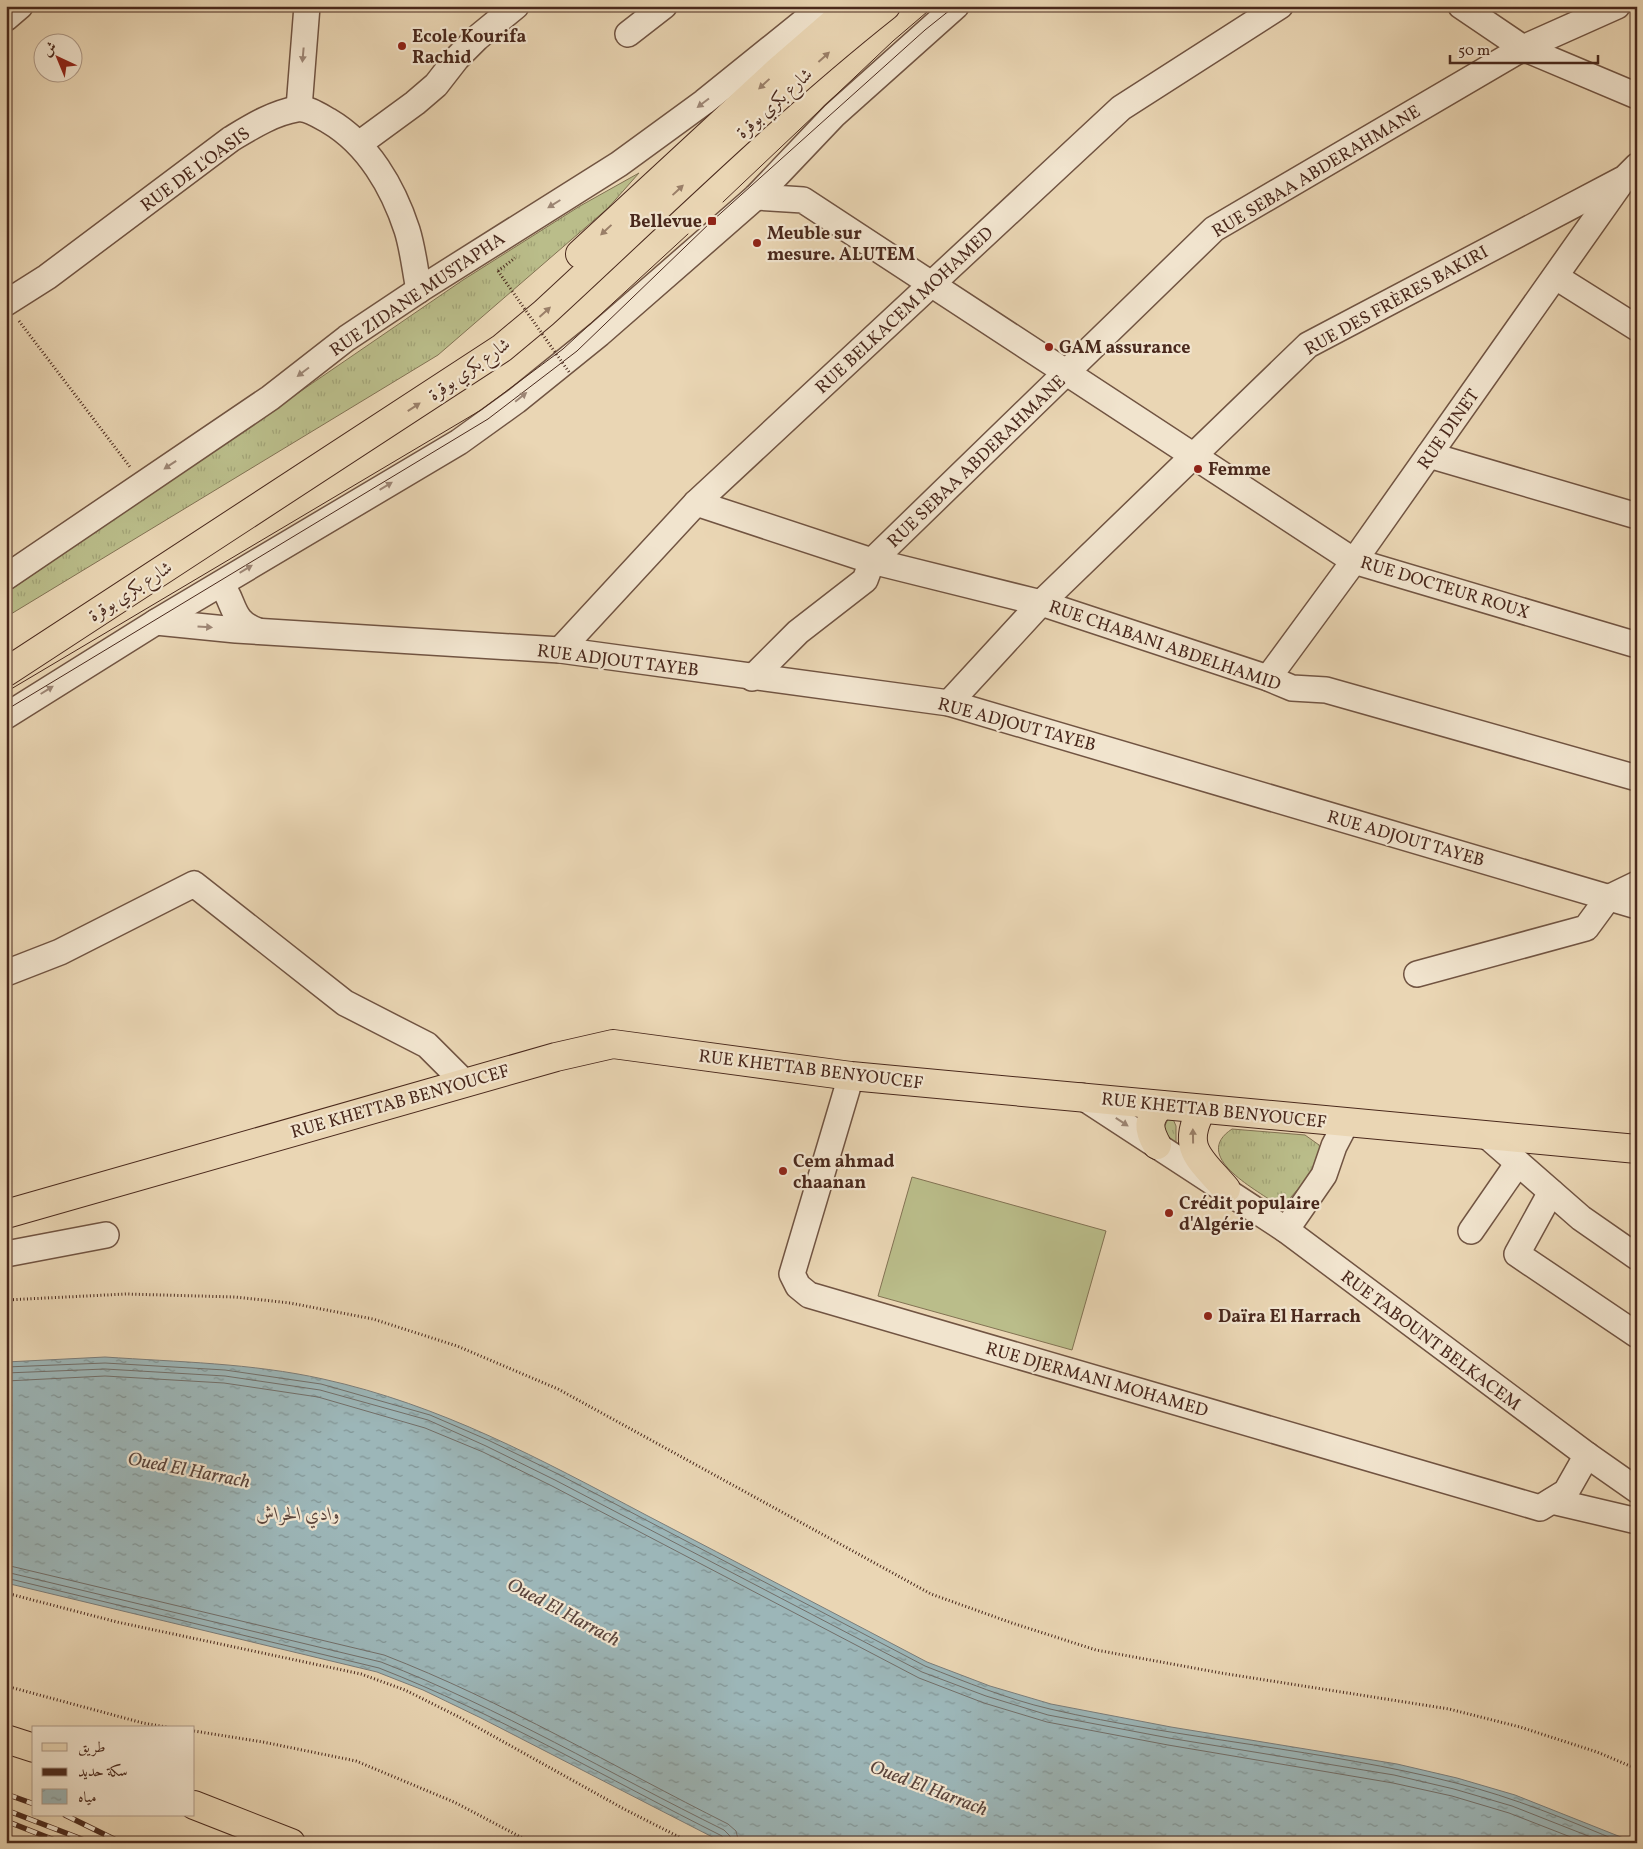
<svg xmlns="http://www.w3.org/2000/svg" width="1643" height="1849" viewBox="0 0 1643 1849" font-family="Vollkorn,Amiri,serif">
<defs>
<pattern id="grass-tufts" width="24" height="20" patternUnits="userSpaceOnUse" patternTransform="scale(1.25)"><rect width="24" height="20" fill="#babd8a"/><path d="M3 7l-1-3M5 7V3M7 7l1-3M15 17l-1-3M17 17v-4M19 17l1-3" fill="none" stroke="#a1a276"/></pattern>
<pattern id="water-ripples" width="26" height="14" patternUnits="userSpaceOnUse" patternTransform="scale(1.25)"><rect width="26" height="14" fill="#9cb6b8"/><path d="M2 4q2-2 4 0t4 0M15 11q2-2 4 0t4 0" fill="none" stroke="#819495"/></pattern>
</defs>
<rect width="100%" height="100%" fill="#ead6b4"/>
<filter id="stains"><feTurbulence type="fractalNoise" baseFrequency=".004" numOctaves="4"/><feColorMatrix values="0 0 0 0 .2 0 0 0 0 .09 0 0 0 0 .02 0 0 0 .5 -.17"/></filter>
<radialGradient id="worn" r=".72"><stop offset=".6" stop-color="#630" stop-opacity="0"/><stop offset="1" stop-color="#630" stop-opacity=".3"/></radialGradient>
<g fill="url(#grass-tufts)" stroke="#827253">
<path d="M 639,173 L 608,208 L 438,355 L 6,617 L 6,593 L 463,280 L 580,206 Z"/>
<path d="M 1168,1119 L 1173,1119 L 1176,1126 L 1176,1147 L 1162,1132 Z"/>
<path d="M 1232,1129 L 1305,1135 L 1319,1145 L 1321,1152 L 1314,1171 L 1283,1206 L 1276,1204 C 1254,1188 1191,1156 1232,1129 Z"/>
</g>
<path fill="#babd8a" stroke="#827253" d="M 912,1177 L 1106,1231 L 1072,1350 L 878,1296 Z"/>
<path fill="url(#water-ripples)" stroke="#7b7d7a" d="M 105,1357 C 178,1362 251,1363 323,1379 C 441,1405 540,1459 646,1515 C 740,1564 834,1613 927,1662 L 990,1686 L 1051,1704 L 1171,1727 L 1397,1764 L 1457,1778 L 1515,1795 L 1636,1843 L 724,1843 L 481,1718 L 423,1690 L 377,1672 L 6,1583 L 6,1362 Z"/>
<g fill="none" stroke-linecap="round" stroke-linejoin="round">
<g stroke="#726f6a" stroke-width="1">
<path d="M 6,1367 L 105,1363 L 225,1370 L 321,1384 L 430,1415 L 488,1440 L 558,1474 L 925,1666 C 966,1682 1007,1699 1050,1709 C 1184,1740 1323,1749 1456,1783 C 1513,1797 1568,1820 1623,1843"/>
<path d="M 6,1373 L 105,1369 L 225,1376 L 320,1390 L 428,1420 L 486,1446 L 555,1480 L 922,1672 L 986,1696 L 1048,1715 L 1169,1738 L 1394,1775 L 1454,1789 L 1512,1806 L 1606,1843"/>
<path d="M 6,1381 L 105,1376 L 224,1383 L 318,1397 L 425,1428 L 483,1452 L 552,1486 L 919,1678 L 984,1703 L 1047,1722 L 1168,1745 L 1393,1783 L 1452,1796 L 1509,1813 L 1586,1843"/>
<path d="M 6,1565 L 384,1655 C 503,1701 614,1767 728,1824 L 736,1831 L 739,1843"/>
<path d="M 6,1572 L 381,1662 C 500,1708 610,1774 724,1830 L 730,1836 L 731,1843"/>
<path d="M 6,1578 L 379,1668 C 497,1714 608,1779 722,1836 L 725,1843"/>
</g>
<g stroke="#715442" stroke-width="28">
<g id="minor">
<path d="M 1461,6 L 1523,48 L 1637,96"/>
<path d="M 6,18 L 20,6"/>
<path d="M 628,34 L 664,6"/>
<path d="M 299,108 L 307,6"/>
<path d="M 359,144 L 415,103 L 436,85 L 457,58 L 477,38 L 516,6"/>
<path d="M 756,197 L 803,200 L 1354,561 L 1637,645"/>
<path d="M 1556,277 L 1637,328"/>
<path d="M 6,303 L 47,277 L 231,139 C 251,127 273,113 297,109 C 307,107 320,116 329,121 C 368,144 393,187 407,230 C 413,249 415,270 419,290"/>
<path d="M 1429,455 L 1637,516"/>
<path d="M 696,503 L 872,561 L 1041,603 L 1268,678 L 1292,688 L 1326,690 L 1637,778"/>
<path d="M 6,577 L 270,398 L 347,338 L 419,290 L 619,164 L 704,102 L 823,6"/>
<path d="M 221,584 C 236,604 230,621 258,631"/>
<path d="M 156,622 L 236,630 L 560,650 L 949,703 L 1637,906"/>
<path d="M 560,650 L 696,503 L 1121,108 L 1280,6"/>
<path d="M 752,678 L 798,632 L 865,580 L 872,561 L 1214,229 L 1523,48 L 1617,6"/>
<path d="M 1268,678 L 1354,561 L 1623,180"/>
<path d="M 949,703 L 1041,603 L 1308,345 L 1625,178 L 1637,166"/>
<path d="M 6,716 L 156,622 L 459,442 L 516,401 L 599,334 L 756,197 L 834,115 L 956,6"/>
<path d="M 6,973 L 60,952 L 194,884 L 345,1003 L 427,1045 L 465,1083"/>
<path d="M 1417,974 L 1586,928 L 1608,898 L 1637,884"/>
<path d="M 851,1076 L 792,1274 L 798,1286 L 809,1295 L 1540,1508 L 1566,1492 L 1587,1455"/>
<path d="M 1081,1096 L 1286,1230 L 1587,1455 L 1637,1490"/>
<path d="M 1486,1135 L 1581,1218 L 1637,1257"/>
<path d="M 1551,1192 L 1517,1254 L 1637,1335"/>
<path d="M 1286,1230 L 1324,1175 L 1334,1146 L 1346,1123"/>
<path d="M 1471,1231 L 1518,1163"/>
<path d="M 6,1254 L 106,1235"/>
<path d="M 1552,1501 L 1637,1521"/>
</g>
</g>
<g stroke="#49281c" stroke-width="30">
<g id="major">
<path d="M 1202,1109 C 1180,1149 1201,1159 1226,1189"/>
<path d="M 1157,1145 C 1148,1129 1147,1119 1161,1105"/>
<path d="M 6,1214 L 556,1057 L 613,1044 L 851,1076 L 1637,1149"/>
<path d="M 6,1739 L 34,1748"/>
<path d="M 194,1805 L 291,1843"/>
</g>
</g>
<g stroke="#49281c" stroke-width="30">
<g id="highway">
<path d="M 580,254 L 778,71 L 853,6"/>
<path d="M 6,672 L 502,348 L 544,313 C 656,210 766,101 886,6"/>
</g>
</g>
<g stroke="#49281c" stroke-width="3" stroke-dasharray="1 2.5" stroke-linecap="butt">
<path d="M 498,271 L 515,258"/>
<path d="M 19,321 L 130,467"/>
<path d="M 6,1300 L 126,1294 L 235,1297 L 290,1303 L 373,1319 L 457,1346 L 558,1389 L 931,1594 L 1012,1623 L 1096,1650 L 1221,1673 L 1449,1709 L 1520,1727 L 1597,1752 L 1637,1769"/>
<path d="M 6,1593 L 117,1622 L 361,1674 L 405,1690 L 459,1717 L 624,1809 L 691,1843"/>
<path d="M 6,1686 L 143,1723 L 172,1728"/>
<path d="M 194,1731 L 263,1742 L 356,1761 L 454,1802 L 532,1843"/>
</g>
<use href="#minor" stroke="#f1e4ce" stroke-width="25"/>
<use href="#major" stroke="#ead6b4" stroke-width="28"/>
<use href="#highway" stroke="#ead6b4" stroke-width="28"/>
<g stroke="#49281c" stroke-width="1">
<path d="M 723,202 L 893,41 L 934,6"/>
<path d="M 6,692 L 481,410 L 563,349 L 688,234"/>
<path d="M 6,710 L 488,419 L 577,351 L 712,221 L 925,30 L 955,6"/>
</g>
<g stroke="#49281c" stroke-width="5.5">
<g id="rail">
<path d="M 6,1794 L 34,1804"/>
<path d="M 6,1810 L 92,1843"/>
<path d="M 65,1815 L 122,1843"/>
<path d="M 6,1821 L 62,1843"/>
</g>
</g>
<use href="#rail" stroke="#f1e4ce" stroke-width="4" stroke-dasharray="11" stroke-linecap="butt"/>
<path stroke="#49281c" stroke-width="3" stroke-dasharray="1 2.5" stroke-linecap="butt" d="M 498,271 L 569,372"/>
</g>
<defs><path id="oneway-solid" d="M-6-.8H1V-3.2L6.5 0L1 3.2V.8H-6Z" transform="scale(1.25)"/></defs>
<g fill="#9d8675">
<use href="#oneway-solid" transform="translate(303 55) rotate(95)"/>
<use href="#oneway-solid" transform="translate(703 103) rotate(143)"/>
<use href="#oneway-solid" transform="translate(554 204) rotate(148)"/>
<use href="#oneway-solid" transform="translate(303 372) rotate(143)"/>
<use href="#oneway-solid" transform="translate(521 397) rotate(-39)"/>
<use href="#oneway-solid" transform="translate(170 465) rotate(146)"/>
<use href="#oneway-solid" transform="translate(386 486) rotate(-31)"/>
<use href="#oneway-solid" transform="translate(246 569) rotate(-31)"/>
<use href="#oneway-solid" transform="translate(205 627) rotate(4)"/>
<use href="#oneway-solid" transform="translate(47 690) rotate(-32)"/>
<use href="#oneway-solid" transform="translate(1122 1122) rotate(33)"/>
</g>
<g fill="#9a7f68">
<use href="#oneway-solid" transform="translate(824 57) rotate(-42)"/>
<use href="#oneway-solid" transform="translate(764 84) rotate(137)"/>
<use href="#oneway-solid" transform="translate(678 190) rotate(-43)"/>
<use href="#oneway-solid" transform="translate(606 230) rotate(137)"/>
<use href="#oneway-solid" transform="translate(545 312) rotate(-42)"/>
<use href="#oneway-solid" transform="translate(414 407) rotate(-33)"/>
<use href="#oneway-solid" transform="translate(1193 1136) rotate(-91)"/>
</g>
<g fill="#8f2418" stroke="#f1e4ce" stroke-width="2">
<circle cx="402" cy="46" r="5"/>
<rect x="707" y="216" width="10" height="10" rx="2.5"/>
<circle cx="757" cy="243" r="5"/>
<circle cx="1049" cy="347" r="5"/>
<circle cx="1198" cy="469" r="5"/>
<circle cx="783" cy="1171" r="5"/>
<circle cx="1169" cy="1213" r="5"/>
<circle cx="1208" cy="1316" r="5"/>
</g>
<g text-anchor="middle" stroke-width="4.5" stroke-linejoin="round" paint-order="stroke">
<g font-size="18" font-weight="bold" fill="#49281c" stroke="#f1e4ce" text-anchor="start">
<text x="412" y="42">Ecole Kourifa<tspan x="412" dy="21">Rachid</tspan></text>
<text x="702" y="227" text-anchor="end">Bellevue</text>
<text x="767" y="239">Meuble sur<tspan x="767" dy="21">mesure. ALUTEM</tspan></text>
<text x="1059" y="353">GAM assurance</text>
<text x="1208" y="475">Femme</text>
<text x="793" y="1167">Cem ahmad<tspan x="793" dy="21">chaanan</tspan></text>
<text x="1179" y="1209">Crédit populaire<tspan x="1179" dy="21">d'Algérie</tspan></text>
<text x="1218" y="1322">Daïra El Harrach</text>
</g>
<g font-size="18" fill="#49281c" stroke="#f1e4ce">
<text transform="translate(774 103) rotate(-42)" y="6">شارع بكري بوقرة</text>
<text transform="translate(195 169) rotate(-36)" y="6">RUE DE L'OASIS</text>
<text transform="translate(1316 171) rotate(-31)" y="6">RUE SEBAA ABDERAHMANE</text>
<text transform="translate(417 294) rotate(-34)" y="6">RUE ZIDANE MUSTAPHA</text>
<text transform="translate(1396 300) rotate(-29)" y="6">RUE DES FRÈRES BAKIRI</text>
<text transform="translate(904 310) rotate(-43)" y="6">RUE BELKACEM MOHAMED</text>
<text transform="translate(469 369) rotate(-35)" y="6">شارع بكري بوقرة</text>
<text transform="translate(1448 429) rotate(-55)" y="6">RUE DINET</text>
<text transform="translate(976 461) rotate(-44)" y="6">RUE SEBAA ABDERAHMANE</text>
<text transform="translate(1445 587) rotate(17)" y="6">RUE DOCTEUR ROUX</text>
<text transform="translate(130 591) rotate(-33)" y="6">شارع بكري بوقرة</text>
<text transform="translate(1165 645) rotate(19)" y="6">RUE CHABANI ABDELHAMID</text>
<text transform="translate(618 660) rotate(7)" y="6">RUE ADJOUT TAYEB</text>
<text transform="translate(1017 724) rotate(15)" y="6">RUE ADJOUT TAYEB</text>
<text transform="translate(1406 838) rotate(16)" y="6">RUE ADJOUT TAYEB</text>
<text transform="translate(811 1069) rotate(7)" y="6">RUE KHETTAB BENYOUCEF</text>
<text transform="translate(400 1101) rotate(-16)" y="6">RUE KHETTAB BENYOUCEF</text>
<text transform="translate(1214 1110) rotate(6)" y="6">RUE KHETTAB BENYOUCEF</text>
<text transform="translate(1431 1340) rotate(37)" y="6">RUE TABOUNT BELKACEM</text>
<text transform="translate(1097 1379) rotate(16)" y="6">RUE DJERMANI MOHAMED</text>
</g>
<g font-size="19" font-style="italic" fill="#5a443b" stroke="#f1e4ce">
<text transform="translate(189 1469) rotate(11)" y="7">Oued El Harrach</text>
<text x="298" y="1520">وادي الحراش</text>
<text transform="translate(564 1611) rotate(28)" y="7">Oued El Harrach</text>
<text transform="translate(929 1787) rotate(21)" y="7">Oued El Harrach</text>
</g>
</g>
<rect width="1643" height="1849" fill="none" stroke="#ead6b4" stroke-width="25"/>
<rect x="8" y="8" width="1628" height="1834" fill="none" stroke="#49281c" stroke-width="2.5"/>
<rect x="12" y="12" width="1618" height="1824" fill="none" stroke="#49281c"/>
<rect x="32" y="1726" width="162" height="90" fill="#f1e4ce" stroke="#ae9987"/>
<rect x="42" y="1743" width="25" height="8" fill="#ead6b4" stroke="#ae9987"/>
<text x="78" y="1752" font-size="15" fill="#49281c">طريق</text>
<rect x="42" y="1768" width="25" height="8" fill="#49281c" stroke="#ae9987"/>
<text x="78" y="1776" font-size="15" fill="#49281c">سكة حديد</text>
<rect x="42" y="1789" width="25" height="15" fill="url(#water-ripples)" stroke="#ae9987"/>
<text x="78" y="1802" font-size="15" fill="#49281c">مياه</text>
<g transform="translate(58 58) rotate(316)"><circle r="24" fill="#f1e4ce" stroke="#ae9987"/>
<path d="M0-4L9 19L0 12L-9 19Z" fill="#8f2418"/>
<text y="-8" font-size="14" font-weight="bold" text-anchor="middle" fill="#49281c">ش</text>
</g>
<path d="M1450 55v8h148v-8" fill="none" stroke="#49281c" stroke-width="2.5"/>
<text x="1458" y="55" font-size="15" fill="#49281c" stroke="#f1e4ce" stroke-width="4" paint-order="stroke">50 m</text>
<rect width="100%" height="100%" filter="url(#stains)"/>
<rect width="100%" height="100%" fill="url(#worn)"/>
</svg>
